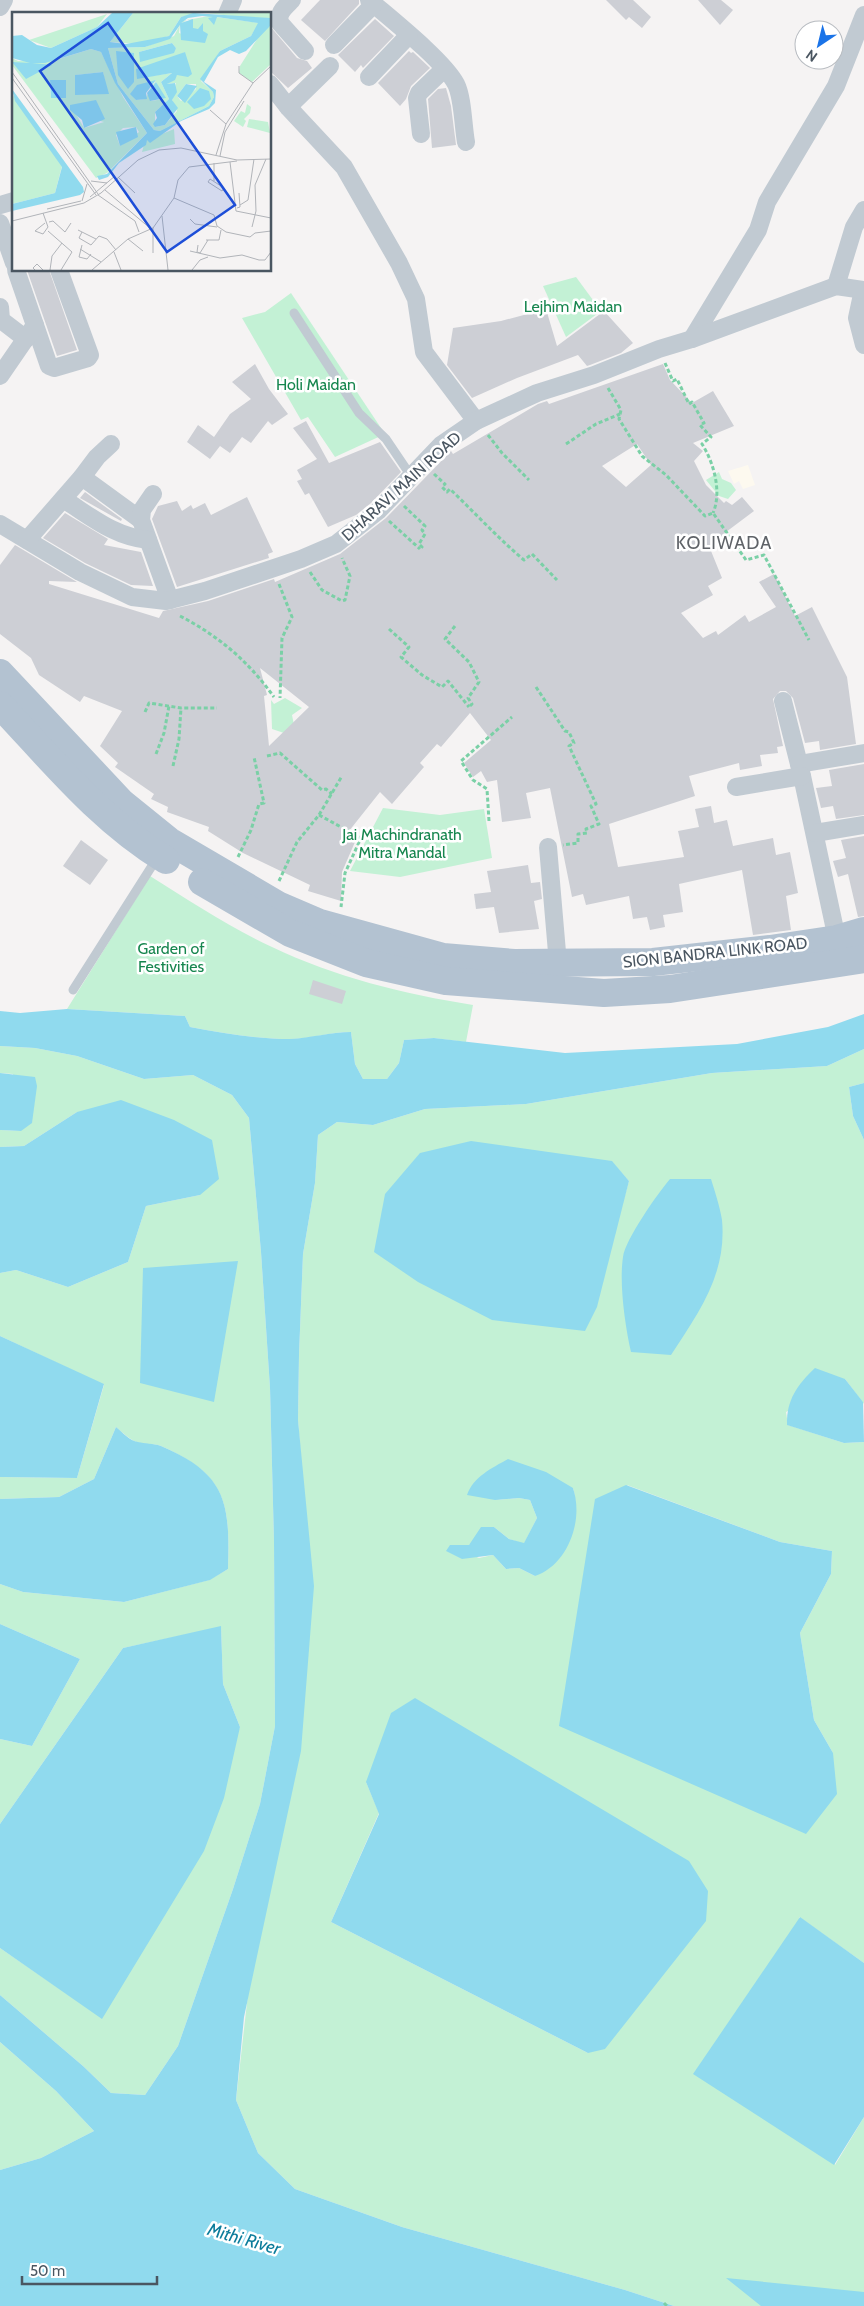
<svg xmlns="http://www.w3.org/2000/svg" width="864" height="2306" viewBox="0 0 864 2306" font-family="Cabin,sans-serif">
<rect width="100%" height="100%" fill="#f5f3f3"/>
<path fill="#fdf9ef" d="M 748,465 L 755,485 L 743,489 L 739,481 L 734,484 L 728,471 Z"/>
<g fill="#c3f1d5" fill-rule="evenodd">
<path d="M 576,277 L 601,311 L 566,337 L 543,286 Z"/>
<path d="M 291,293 L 385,434 L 335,457 L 308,417 L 301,420 L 242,318 L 265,312 Z"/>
<path d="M 719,472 L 722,479 L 731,483 L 736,490 L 728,499 L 719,496 L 706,480 Z"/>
<path d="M 285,698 L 302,708 L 292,715 L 295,730 L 287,734 L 272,729 L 271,700 L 274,704 Z"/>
<path d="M 383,808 L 440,815 L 484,809 L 492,858 L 400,877 L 350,871 Z"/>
<path d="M 150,876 C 190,901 229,927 272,947 C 335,977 404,994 473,1005 L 466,1042 L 434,1038 L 404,1040 L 399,1063 L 387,1079 L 363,1079 L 355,1064 L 351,1032 C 330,1032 310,1039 290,1039 C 257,1039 222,1033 190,1027 L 185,1016 L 67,1009 Z"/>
<path d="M 0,1046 L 35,1048 L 77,1056 L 144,1079 L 193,1075 L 232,1095 L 249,1118 L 261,1252 L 270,1388 L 274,1542 L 275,1726 L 260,1804 L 233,1889 L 178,2046 L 145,2095 L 111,2093 L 83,2066 L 0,1995 L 0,1948 L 102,2018 L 240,1727 L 223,1684 L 221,1627 L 123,1648 L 0,1824 L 0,1739 L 32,1746 L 80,1659 L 0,1624 L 0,1584 L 23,1592 L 124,1602 L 209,1580 L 228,1569 C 230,1503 227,1475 161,1446 C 153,1443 142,1445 134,1441 C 128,1438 122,1432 116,1427 L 94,1479 L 59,1497 L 0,1499 L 0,1477 L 77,1478 L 104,1385 L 0,1336 L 0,1273 L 16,1270 L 68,1287 L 128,1262 L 146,1206 L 200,1195 L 77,1112 L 24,1146 L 0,1147 L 0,1130 L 21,1131 L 13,1074 L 0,1073 Z"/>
<path d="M 864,1049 L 864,1083 L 849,1087 L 853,1116 L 864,1140 L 864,1404 L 845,1379 L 786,1412 L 788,1425 L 844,1443 L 864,1442 L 864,1963 L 799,1917 L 835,2165 L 864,2117 L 864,2306 L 674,2306 L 625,2290 L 402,2227 L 295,2189 L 258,2153 L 236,2100 L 304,1499 L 298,1420 L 299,1355 L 303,1254 L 315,1183 L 318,1135 L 337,1122 L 373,1125 L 425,1109 L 526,1104 L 712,1073 L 827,1066 ZM 612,1162 L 629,1181 L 611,1244 ZM 627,1485 L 780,1542 L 832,1551 L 831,1574 L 800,1633 L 814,1720 L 833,1753 ZM 573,1488 C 584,1522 554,1550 535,1576 L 519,1568 L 506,1569 L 493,1555 L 479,1558 L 450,1545 L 469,1545 L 494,1527 L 509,1539 L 524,1544 L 537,1518 L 530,1500 L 519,1498 L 495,1500 ZM 366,1782 L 588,2053 L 331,1922 L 379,1813 Z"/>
<path d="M 0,2042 L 56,2091 L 94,2131 L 41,2158 L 0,2170 Z"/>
</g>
<g fill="#90daee">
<path d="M 67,1009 L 185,1016 L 190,1027 C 222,1033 257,1039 290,1039 C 311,1038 330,1032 351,1032 L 355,1064 L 363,1079 L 387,1079 L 399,1063 L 404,1040 L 434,1038 L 565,1053 L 737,1044 L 828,1027 L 864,1014 L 864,1049 L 827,1066 L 712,1073 L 526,1104 L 425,1109 L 373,1125 L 337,1122 L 318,1135 L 315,1183 L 303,1254 L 299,1355 L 298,1420 L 314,1586 L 301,1751 L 244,2017 L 236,2100 L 258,2153 L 295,2189 L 402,2227 L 625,2290 L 674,2306 L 0,2306 L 0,2170 L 41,2158 L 94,2131 L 56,2091 L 0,2042 L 0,1995 L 83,2066 L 111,2093 L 145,2095 L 178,2046 L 233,1889 L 260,1804 L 275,1726 L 274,1542 L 270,1388 L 261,1252 L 249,1118 L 232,1095 L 193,1075 L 144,1079 L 77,1056 L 35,1048 L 0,1046 L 0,1011 L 20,1013 Z"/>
<path d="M 0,1073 L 35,1077 L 37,1086 L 32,1123 L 21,1131 L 0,1130 Z"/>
<path d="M 864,1083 L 864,1140 L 853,1116 L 849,1087 Z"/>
<path d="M 121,1100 L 174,1120 L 212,1140 L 219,1179 L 200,1195 L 146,1206 L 128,1262 L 68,1287 L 16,1270 L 0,1273 L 0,1147 L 24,1146 L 77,1112 Z"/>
<path d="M 471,1141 L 612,1161 L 629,1181 L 597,1307 L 585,1331 L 492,1320 L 418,1282 L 374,1252 L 385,1194 L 420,1153 Z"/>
<path d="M 670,1179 L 711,1179 C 715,1192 720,1207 722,1220 C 727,1274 699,1312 671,1355 L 631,1352 C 625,1326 619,1283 623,1257 C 625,1240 658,1193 670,1179 Z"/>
<path d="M 238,1261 L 214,1402 L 140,1383 L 143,1268 Z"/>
<path d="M 0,1336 L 104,1384 L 77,1478 L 0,1477 Z"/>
<path d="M 815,1368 L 845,1379 L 863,1402 L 864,1442 L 844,1443 L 787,1425 C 786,1400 798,1384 815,1368 Z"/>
<path d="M 116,1427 C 122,1432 130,1441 138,1442 C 145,1444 153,1443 161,1446 C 227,1474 230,1503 228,1569 L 210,1580 L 124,1602 L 23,1592 L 0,1584 L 0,1499 L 59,1497 L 94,1479 Z"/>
<path d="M 508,1459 L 546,1472 L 573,1488 C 584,1520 568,1565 535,1576 L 519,1568 L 506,1569 L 493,1555 L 462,1559 L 446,1551 L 450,1545 L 469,1545 L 481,1527 L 494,1527 L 509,1539 L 524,1543 L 537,1518 L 530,1500 L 519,1498 L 495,1500 L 467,1495 C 473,1477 492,1468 508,1459 Z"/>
<path d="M 626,1485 L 780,1542 L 832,1551 L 831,1574 L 800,1633 L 814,1720 L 833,1753 L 837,1794 L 806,1834 L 559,1726 L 595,1499 Z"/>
<path d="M 0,1624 L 80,1659 L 32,1746 L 0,1739 Z"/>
<path d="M 221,1626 L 223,1684 L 240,1727 L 224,1798 L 204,1851 L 102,2019 L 0,1948 L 0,1824 L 123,1648 Z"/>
<path d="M 415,1698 L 689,1861 L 708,1891 L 706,1921 L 605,2049 L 588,2053 L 331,1922 L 379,1814 L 366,1782 L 391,1713 Z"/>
<path d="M 800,1917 L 864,1963 L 864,2117 L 834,2165 L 693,2074 Z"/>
<path d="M 726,2278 L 864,2292 L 864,2306 L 761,2306 Z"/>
</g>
<g fill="#cdcfd5" fill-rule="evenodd">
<path d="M 320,0 L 359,0 L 359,4 L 325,41 L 301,20 Z"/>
<path d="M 606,0 L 633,0 L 651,17 L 642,28 L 629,17 L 626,20 Z"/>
<path d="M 698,0 L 721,0 L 733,10 L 720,25 Z"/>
<path d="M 375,19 L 394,36 L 363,68 L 361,65 L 355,72 L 338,55 Z"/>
<path d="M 270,26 L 297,58 L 307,61 L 312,68 L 288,88 L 270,71 Z"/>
<path d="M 409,51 L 411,53 L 413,52 L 430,68 L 411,86 L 406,99 L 400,106 L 378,83 Z"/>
<path d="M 446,88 L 451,106 L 456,145 L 432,148 L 428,99 L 438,89 Z"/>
<path d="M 27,270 L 49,270 L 77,350 L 57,356 Z"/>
<path d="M 546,309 L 557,346 L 604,311 L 633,343 L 621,353 L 590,365 L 587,366 L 578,355 L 517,378 L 472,398 L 447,365 L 453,328 L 501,321 Z"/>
<path d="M 255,364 L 269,389 L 288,414 L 272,425 L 268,421 L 251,443 L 242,437 L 230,453 L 220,446 L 210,459 L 187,442 L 198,425 L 214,437 L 230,414 L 251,399 L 232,382 Z"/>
<path d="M 663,364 L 670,380 L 692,403 L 713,391 L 734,426 L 693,443 L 703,451 L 694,461 L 706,485 L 724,503 L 726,501 L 732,505 L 742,497 L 754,511 L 726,532 L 729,537 L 711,551 L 722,578 L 708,586 L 713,595 L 681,613 L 703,638 L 716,631 L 718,635 L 745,615 L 749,622 L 776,607 L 759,582 L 774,574 L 795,616 L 812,607 L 847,677 L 856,744 L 820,750 L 819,741 L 805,743 L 793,698 L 786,691 L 780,691 L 773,699 L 783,746 L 777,747 L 778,753 L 760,755 L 762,766 L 740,770 L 739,763 L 689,776 L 695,796 L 609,824 L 618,867 L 684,857 L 678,831 L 699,827 L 695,809 L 711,806 L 714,823 L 727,820 L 733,846 L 773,838 L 776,855 L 790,852 L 798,893 L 786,896 L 791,930 L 753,935 L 742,870 L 679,884 L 683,912 L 663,915 L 665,927 L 650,930 L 647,917 L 633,919 L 629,896 L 586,905 L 583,894 L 572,897 L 550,788 L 526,793 L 531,818 L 502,822 L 497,780 L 487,782 L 481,771 L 473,777 L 464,763 L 491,740 L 470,713 L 441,747 L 437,744 L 420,763 L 424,767 L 392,804 L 380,792 L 345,836 L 355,842 L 342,872 L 341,901 L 308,891 L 310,885 L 243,853 L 208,831 L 209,827 L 167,812 L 168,807 L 151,799 L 154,794 L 115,767 L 118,763 L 100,746 L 122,711 L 84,696 L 80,702 L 39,675 L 31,658 L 0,634 L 0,565 L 15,545 L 77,582 L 49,581 L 49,584 L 159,618 L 163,611 L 208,601 L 274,579 L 275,582 L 340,554 L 386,518 L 451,451 L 453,454 L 538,404 L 547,401 L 549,404 ZM 637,444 L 651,465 L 626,487 L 602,466 ZM 260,668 L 309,707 L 269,746 L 264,696 L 267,695 Z"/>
<path d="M 306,421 L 329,463 L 380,442 L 401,472 L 371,503 L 356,515 L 328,527 L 309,493 L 305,495 L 297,481 L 302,479 L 297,470 L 317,459 L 293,428 Z"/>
<path d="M 85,492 L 122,519 L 121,521 L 80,498 Z"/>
<path d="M 247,497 L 273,552 L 268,554 L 269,558 L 177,587 L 152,519 L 158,506 L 177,501 L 182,511 L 191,505 L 193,509 L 205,503 L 211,515 Z"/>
<path d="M 65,513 L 108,539 L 104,545 L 141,552 L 153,586 L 131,585 L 85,563 L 43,538 Z"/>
<path d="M 864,764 L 864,815 L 836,819 L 833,806 L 821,808 L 816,788 L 832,786 L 829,770 Z"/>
<path d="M 864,836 L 864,916 L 858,917 L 848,874 L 838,877 L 833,861 L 846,858 L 841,840 Z"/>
<path d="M 81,840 L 108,860 L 90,885 L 63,866 Z"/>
<path d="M 528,865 L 531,883 L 540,882 L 542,899 L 534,901 L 539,929 L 499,933 L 494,907 L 476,909 L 474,894 L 491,892 L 487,871 Z"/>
<path d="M 313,980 L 346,991 L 342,1004 L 309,994 Z"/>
</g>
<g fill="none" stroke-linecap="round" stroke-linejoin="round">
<g stroke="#7ad0a6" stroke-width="3" stroke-dasharray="4 2.5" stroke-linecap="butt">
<path d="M 665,363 L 672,379 L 673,381 L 677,379 L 689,404 L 692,402 L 704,423 L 700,425 L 711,437 L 702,444 C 714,463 722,492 713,513"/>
<path d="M 608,388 L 621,410 L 619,419 L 642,456 L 666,475 L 705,516 L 713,513 L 746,560 L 764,555 L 809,640"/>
<path d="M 488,435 L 502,453 L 529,480"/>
<path d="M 566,444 L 596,424 L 620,414"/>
<path d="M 434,474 L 445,484 L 442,487 L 447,492 L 450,489 C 475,513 498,538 524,560 L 532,554 L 557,580"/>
<path d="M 404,506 L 425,526 L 422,530 L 425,534 L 419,544 L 422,547 L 420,549"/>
<path d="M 389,521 L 420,549"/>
<path d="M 310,572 L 322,590 L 342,601 L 345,600 L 350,576 L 342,558"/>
<path d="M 279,584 L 292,617 L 282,638 L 280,698"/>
<path d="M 180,616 C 219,636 249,662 274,697"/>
<path d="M 455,626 L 445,639 L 469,662 L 479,682 L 468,698 L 472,704 L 469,707"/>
<path d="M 389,629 L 409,647 L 401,657 L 422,675 L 442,687 L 448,681 L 469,707"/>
<path d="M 536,687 L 565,731 L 569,732 L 574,743 L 569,746 L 596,804 L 591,806 L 599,824 L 586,829 L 587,833 L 578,834 L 578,843 L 563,845"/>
<path d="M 145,712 L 149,703 L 181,708 L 217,708"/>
<path d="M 156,754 L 164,733 L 169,706"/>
<path d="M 267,756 L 280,753 L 322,790 L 326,789 L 332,794"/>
<path d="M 173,766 L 179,739 L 181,708"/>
<path d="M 319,815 L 361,838 L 345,873 L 341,907"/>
<path d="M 489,821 L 487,789 L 473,780 L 461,761 L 512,717"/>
<path d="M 238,857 L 251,830 L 259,804 L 264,803 L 254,757"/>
<path d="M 279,881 L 297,842 L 319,815 L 342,776"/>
<path d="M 664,2303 L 667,2306"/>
</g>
<g stroke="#c1cad2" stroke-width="9">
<path d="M 294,313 L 359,413 L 386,439 L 411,476"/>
<path d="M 73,990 L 157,858"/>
</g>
<g stroke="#c1cad2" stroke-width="18">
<path d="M 292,0 C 285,7 277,13 280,23 L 305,51"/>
<path d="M 369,0 C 391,19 443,60 456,84 C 463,98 463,126 466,142"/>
<path d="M 0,7 L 4,0"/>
<path d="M 227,14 L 233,0"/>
<path d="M 334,45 L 374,4"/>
<path d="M 369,77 L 409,35"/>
<path d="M 270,84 L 288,107 L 344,167 L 399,263 L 416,299 L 424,352 L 476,421"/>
<path d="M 288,107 L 330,66"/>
<path d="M 421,134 L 417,98 L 419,93 L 444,69"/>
<path d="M 0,205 L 14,201"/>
<path d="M 0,223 L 14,263"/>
<path d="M 16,270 L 49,366 L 54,368 L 88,358 L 90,355 L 59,270"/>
<path d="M 836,286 L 854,227 L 864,210"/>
<path d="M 863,290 L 857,318 L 864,345"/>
<path d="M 0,307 L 1,320 L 26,339"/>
<path d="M 692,339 L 758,230 L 767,202 L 836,86 L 864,15"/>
<path d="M 0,376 L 35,325"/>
<path d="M 82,477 L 141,520"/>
<path d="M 153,494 L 142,510 L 141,520 L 170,600"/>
<path d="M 63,499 C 92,517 113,536 148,540"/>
<path d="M 0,524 L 80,572 L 132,597 L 166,601 L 205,591 L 301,559 L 336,544 L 378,511 L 441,445 L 476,421 L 537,393 L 594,375 L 659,349 L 692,339 L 836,286 L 864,290"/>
<path d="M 27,540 L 82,477 L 97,457 L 111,444"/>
<path d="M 783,701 L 802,776 L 837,939"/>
<path d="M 799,764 L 864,753"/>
<path d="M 736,787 L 802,776"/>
<path d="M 815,833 L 864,825"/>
<path d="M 548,847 L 558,964"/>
</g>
<g stroke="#b3c2d1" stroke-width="28">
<path d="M 0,673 L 122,803 L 169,841 L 278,905 L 320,923 L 443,957 L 514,963 L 653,962 L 770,949 L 837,939 L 864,931"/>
<path d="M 0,705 C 52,760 100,820 166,860"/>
<path d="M 202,882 L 290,933 L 366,963 L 446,981 L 604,993 L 670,989 L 864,959"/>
</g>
</g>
<g text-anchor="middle" stroke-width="5" stroke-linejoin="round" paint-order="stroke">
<g font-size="16" fill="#17864f" stroke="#fff">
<text x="573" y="312">Lejhim Maidan</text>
<text x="316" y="390">Holi Maidan</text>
<text x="402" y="840">Jai Machindranath<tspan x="402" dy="18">Mitra Mandal</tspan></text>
<text x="171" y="954">Garden of<tspan x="171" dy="18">Festivities</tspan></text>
</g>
<g font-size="16" fill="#4a5661" stroke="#fff">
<text transform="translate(401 486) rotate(-42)" y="6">DHARAVI MAIN ROAD</text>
<text transform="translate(715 952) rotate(-6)" y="6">SION BANDRA LINK ROAD</text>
</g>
<g font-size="18" letter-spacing="1" fill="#5f6368" stroke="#fff">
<text x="724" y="549">KOLIWADA</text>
</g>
<g font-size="18" font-style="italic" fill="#0c7c9b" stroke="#fff">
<text transform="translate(244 2239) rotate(16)" y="6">Mithi River</text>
</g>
</g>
<g transform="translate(12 12)">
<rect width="259" height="259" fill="#f5f3f3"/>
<path d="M 121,1 L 187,1 L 169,5 L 157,24 L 126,32 L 98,30 ZM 194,1 L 259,1 L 259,6 L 247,7 ZM 95,2 L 85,15 L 39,36 L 17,28 ZM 197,4 L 247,11 L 239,24 L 208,39 L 189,69 L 201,80 L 202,85 L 197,94 L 148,119 L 142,118 L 106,72 L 96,36 L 133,35 L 162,24 L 170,9 ZM 177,7 L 181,17 L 191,19 L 193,30 L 167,21 L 168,12 ZM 160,31 L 164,36 L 161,39 L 127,40 ZM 173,40 L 165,63 L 155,72 L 164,71 L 160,88 L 165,99 L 153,113 L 143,115 L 143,100 L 157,87 L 149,70 L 160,61 L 125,66 ZM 144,68 L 133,87 L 124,88 L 119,82 ZM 144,70 L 151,87 L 139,89 L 136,81 ZM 174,72 L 184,72 L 184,77 L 169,89 L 165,84 ZM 259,13 L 259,52 L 240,70 L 227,61 L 228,54 L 249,21 ZM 79,37 L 89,40 L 111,85 L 135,121 L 95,161 L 84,166 L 0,53 L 0,46 L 6,49 L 47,47 ZM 91,60 L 93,71 L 64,63 ZM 54,68 L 39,86 L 38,69 ZM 64,102 L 92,110 L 72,116 ZM 124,115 L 127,120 L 108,134 L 104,123 L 111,116 ZM 0,82 L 50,154 L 43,181 L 0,192 ZM 235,92 L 239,95 L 238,101 L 232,107 L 234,109 L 231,115 L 222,109 L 229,99 L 233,101 ZM 237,107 L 256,110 L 258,121 L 235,115 ZM 162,117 L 163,132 L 130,140 L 133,129 Z" fill="#c3f1d5" fill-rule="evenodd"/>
<path d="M 100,1 L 121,1 L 98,30 L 114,32 L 157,24 L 169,5 L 181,1 L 259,6 L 259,13 L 234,39 L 227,42 L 218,38 L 206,45 L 192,70 L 204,78 L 203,91 L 197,97 L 169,109 L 138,131 L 135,128 L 134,133 L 107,151 L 96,165 L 87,168 L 85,164 L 95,162 L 135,121 L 103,71 L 89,40 L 79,37 L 33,51 L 20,51 L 40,53 L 14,67 L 0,50 L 18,51 L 0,46 L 0,24 L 10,23 L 25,33 L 39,36 L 85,15 ZM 190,4 L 201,5 L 196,6 L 202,13 L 205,5 L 246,11 L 239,24 L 208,39 L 188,67 L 201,80 L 202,85 L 197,94 L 148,119 L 142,118 L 106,72 L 96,36 L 133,35 L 158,27 L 168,13 L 169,28 L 193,31 L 196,22 L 191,19 L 191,11 L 186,17 L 181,16 L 181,7 L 169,11 L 176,6 ZM 160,31 L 164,36 L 162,41 L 128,50 L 127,40 ZM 104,39 L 122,41 L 122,70 L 116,77 L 106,63 ZM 173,40 L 180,62 L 176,65 L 165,63 L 163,68 L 155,72 L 163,71 L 165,80 L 160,88 L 166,96 L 153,113 L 143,115 L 141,112 L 145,106 L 143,100 L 157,87 L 149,70 L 160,61 L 125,67 L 124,57 ZM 91,60 L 97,82 L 63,83 L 63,63 ZM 38,68 L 54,68 L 54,86 L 39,86 ZM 144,68 L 134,81 L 135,87 L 124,88 L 118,82 L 125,73 ZM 144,70 L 154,86 L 138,89 L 135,81 ZM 174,72 L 185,74 L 173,91 L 165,84 ZM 188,76 L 197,79 L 199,87 L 192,94 L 182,97 L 175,90 ZM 0,77 L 71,175 L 72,180 L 68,183 L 0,199 L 0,192 L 43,181 L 50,155 L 3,89 ZM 84,88 L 93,107 L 72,116 L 70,108 L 58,98 L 58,93 ZM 124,115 L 126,125 L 108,134 L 104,120 Z" fill="#90daee" fill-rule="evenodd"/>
<path fill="none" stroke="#b1b4b9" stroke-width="1" d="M 227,54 L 227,61 L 241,71M 0,60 L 86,182M 0,66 L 84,183M 198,98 L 214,112M 204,143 L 214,112 L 241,71 L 259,54M 208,144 L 213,120 L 232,89M 218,150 L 224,199 L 259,206M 202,151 L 202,169M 106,165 L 123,181M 198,167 L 212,176 L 210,179 L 196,170 ZM 79,169 L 95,171M 93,178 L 139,217M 86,183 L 123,209 L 127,220M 78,185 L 103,164M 162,186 L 202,203 L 205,214 L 214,220 L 238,225 L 243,221 L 259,219M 70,189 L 75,172M 228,193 L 236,188 L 242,147M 225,196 L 228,195 L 227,181M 35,197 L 69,189M 31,201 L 36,215 L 31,222 L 23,219 L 33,211M 150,204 L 156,258M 178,207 L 183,212 L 205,215M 0,209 L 72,191 L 89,181 L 126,148 L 147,138 L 169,136 L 225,148 L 259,147M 37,210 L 41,209 L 53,220 L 59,211M 240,215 L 244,199 L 243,173 L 254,147M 66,218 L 84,227M 36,219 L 60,240 L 49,258M 70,220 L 67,226 L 79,233 L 87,224 L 95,227 L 104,238M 116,227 L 131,239M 194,228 L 207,228 L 209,218M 70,233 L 67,245 L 75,247 L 79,242M 186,233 L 185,240 L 188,241 L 196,228M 68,237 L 89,250M 178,239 L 208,246 L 230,243 L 247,248 L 253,248 L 259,240M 102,240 L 109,258M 141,241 L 141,216M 23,258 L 21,256 L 25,252 L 31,258M 38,258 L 40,244 L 50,231M 80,258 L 116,227 L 141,216 L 162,186 L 166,168 L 177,155 L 225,149M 180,258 L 188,248 L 196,245"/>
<path fill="#1d4ed8" fill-opacity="0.15" stroke="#1d4ed8" stroke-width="2.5" d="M 96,11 L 223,193 L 155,240 L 28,59 Z"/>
<rect width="259" height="259" fill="none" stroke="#4a5661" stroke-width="2.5"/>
</g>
<g transform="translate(819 45) rotate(215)"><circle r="24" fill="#ffffff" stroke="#b7bbc0"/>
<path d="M0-4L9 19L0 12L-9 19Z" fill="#1a73e8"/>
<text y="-8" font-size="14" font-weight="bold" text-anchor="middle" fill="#4a5661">N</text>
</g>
<path d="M22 2276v8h135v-8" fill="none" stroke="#4a5661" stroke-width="2.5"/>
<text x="30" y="2276" font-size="15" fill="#4a5661" stroke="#ffffff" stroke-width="4" paint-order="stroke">50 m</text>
</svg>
